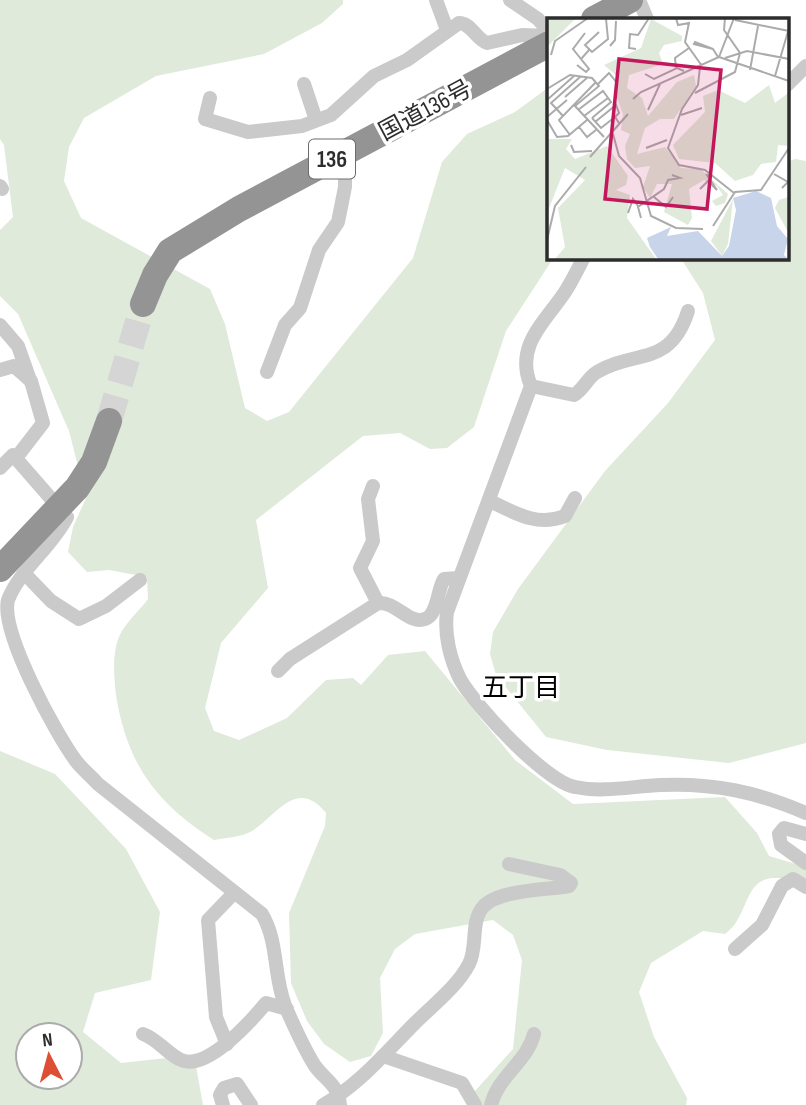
<svg xmlns="http://www.w3.org/2000/svg" width="806" height="1105" viewBox="0 0 806 1105" font-family="'Sofia Sans Condensed','Noto Sans JP',sans-serif">
<rect width="100%" height="100%" fill="#fff"/>
<g fill="#dfeada" fill-rule="evenodd">
<path d="M 0,0 L 343,0 L 343,4 L 322,23 L 264,54 L 156,76 L 84,118 L 69,147 L 64,181 L 81,218 L 210,289 L 225,324 L 245,408 L 267,421 L 289,412 L 413,258 L 442,162 L 467,134 L 515,112 L 549,87 L 549,257 L 554,257 L 506,331 L 474,427 L 447,448 L 430,449 L 400,433 L 363,436 L 256,520 L 268,588 L 221,643 L 205,708 L 214,731 L 239,740 L 287,718 L 326,680 L 353,678 L 361,685 L 388,655 L 425,651 L 515,760 L 573,804 L 725,797 L 757,833 L 769,856 L 806,867 L 806,884 C 793,878 787,878 773,878 C 743,880 749,917 725,934 L 703,931 L 651,963 L 639,992 L 654,1037 L 687,1098 L 686,1105 L 472,1105 L 475,1091 L 513,1049 L 522,960 L 513,935 L 493,920 L 415,934 L 395,949 L 380,978 L 383,1033 L 371,1056 L 350,1062 L 324,1044 L 307,1021 L 291,983 L 289,913 L 325,826 L 326,813 C 297,777 277,815 252,831 C 242,837 225,838 214,840 C 156,803 127,764 116,695 C 114,678 112,654 119,637 C 124,624 140,610 148,599 L 147,577 L 109,570 L 87,572 L 68,552 L 73,527 L 86,498 L 69,431 L 18,314 L 0,296 L 0,230 L 13,217 L 4,145 L 0,139 Z"/>
<path d="M 795,159 L 806,161 L 806,743 L 729,763 L 607,750 L 546,737 L 496,675 L 490,654 L 493,632 L 518,589 L 605,471 L 668,403 L 715,340 L 703,293 L 680,257 L 787,257 L 787,162 Z"/>
<path d="M 0,751 L 55,774 L 126,849 L 160,912 L 151,980 L 95,993 L 83,1032 L 121,1063 L 194,1055 L 203,1105 L 0,1105 ZM 28,1035 L 70,1035 L 70,1077 L 28,1077 Z"/>
</g>
<g fill="none" stroke-linecap="round" stroke-linejoin="round">
<path stroke="#d5d5d5" stroke-width="26" stroke-dasharray="26 13" stroke-linecap="butt" d="M 109,421 L 143,304"/>
<g stroke="#cacaca" stroke-width="14">
<path d="M 436,0 L 447,30"/>
<path d="M 510,0 L 538,19 L 549,32"/>
<path d="M 639,0 L 647,19"/>
<path d="M 304,84 L 316,120"/>
<path d="M 787,85 L 806,66"/>
<path d="M 210,98 L 205,119 L 248,132 L 302,126 L 331,115 L 374,76 L 407,60 L 459,23 C 471,23 476,39 487,43 L 522,35 L 549,36"/>
<path d="M 0,186 L 2,189"/>
<path d="M 584,257 C 578,269 572,281 565,292 C 545,322 514,346 531,386 L 447,612 C 444,634 450,659 460,679 C 475,706 546,782 575,787 C 604,793 633,786 661,785 C 715,783 757,792 806,813"/>
<path d="M 0,325 L 18,346 L 30,380"/>
<path d="M 0,370 L 14,366 L 31,381 L 43,423 L 16,458"/>
<path d="M 267,372 L 285,325 L 300,308 L 319,250 L 338,222 L 345,187 L 345,170 L 337,157"/>
<path d="M 531,386 L 574,395 C 584,389 588,377 597,372 C 635,349 670,368 688,311"/>
<path d="M 0,468 L 13,455 L 67,517 C 52,547 20,569 8,600 C 0,632 56,734 76,761 C 82,769 91,776 98,784 L 262,914 C 279,943 273,977 286,1008 C 294,1026 304,1049 315,1066 C 326,1081 338,1084 340,1105"/>
<path d="M 373,486 L 368,499 L 373,541 L 360,568 L 378,603"/>
<path d="M 490,501 C 515,513 537,527 565,516 L 575,498"/>
<path d="M 25,574 L 51,601 L 79,619 L 106,606 L 140,580"/>
<path d="M 278,671 L 290,659 L 378,603 C 396,601 409,625 425,619 C 438,615 437,590 444,579 L 459,578"/>
<path d="M 806,834 L 784,828 L 779,834 L 781,845 L 806,863"/>
<path d="M 735,949 L 762,925 L 782,886 L 793,879 L 806,887"/>
<path d="M 143,1034 C 157,1039 166,1052 179,1059 C 205,1074 252,1020 266,1003 L 287,1009"/>
<path d="M 227,1044 L 216,1017 L 208,920 L 234,893"/>
<path d="M 383,1056 L 462,1083 L 475,1105"/>
<path d="M 223,1105 L 220,1095 L 224,1088 L 237,1084 L 251,1105"/>
<path d="M 323,1105 C 359,1085 386,1052 415,1023 C 433,1005 457,987 469,964 C 478,947 470,922 483,907 C 497,890 547,890 569,886 L 571,883 L 560,875 L 509,864"/>
<path d="M 491,1105 C 498,1076 527,1062 534,1034"/>
</g>
<g stroke="#949494" stroke-width="26">
<path d="M 594,19 L 630,0"/>
<path d="M 143,304 L 155,275 L 170,251 L 239,209 L 549,44"/>
<path d="M 0,569 L 77,488 L 94,462 L 109,421"/>
</g>
</g>
<g text-anchor="middle" stroke-width="7" stroke-linejoin="round" paint-order="stroke">
<rect fill="#fff" stroke="#6c6c6c" stroke-width="2" x="309" y="139.5" width="46" height="39" rx="5"/>
<g font-size="23" font-weight="bold" fill="#2d2d2d">
<text x="332" y="167">136</text>
</g>
<g font-size="24" fill="#2d2d2d" stroke="#fff">
<text transform="translate(425 110) rotate(-28)" y="8">国道136号</text>
</g>
<g font-size="26" fill="#000" stroke="#fff">
<text x="521" y="696">五丁目</text>
</g>
</g>
<g transform="translate(547 18)">
<rect width="242" height="242" fill="#fff"/>
<path d="M 0,0 L 29,0 L 0,29 ZM 104,1 L 135,18 L 135,23 L 117,27 L 112,35 L 116,46 L 82,57 L 80,70 L 95,80 L 101,98 L 130,64 L 147,57 L 149,68 L 127,101 L 113,101 L 98,110 L 90,136 L 118,129 L 134,150 L 153,151 L 181,176 L 178,185 L 169,188 L 165,183 L 176,177 L 170,168 L 157,162 L 142,171 L 145,200 L 141,207 L 117,194 L 125,166 L 110,166 L 103,180 L 96,169 L 103,148 L 88,150 L 80,141 L 78,128 L 83,116 L 74,112 L 76,96 L 67,72 L 71,59 L 57,47 L 94,30 ZM 222,67 L 228,85 L 241,75 L 241,128 L 231,127 L 229,144 L 214,146 L 206,157 L 188,163 L 168,145 L 132,141 L 126,127 L 158,94 L 156,78 L 171,72 L 198,85 ZM 0,121 L 25,121 L 19,131 L 28,141 L 60,128 L 81,158 L 79,167 L 69,172 L 83,177 L 80,200 L 109,241 L 8,241 L 18,229 L 11,190 L 38,162 L 18,150 L 0,195 ZM 241,179 L 241,214 L 228,190 L 232,182 ZM 186,181 L 181,226 L 175,238 L 164,223 Z" fill="#dfeada"/>
<path d="M 209,173 L 224,180 L 230,208 L 241,221 L 237,237 L 241,241 L 111,241 L 103,229 L 100,220 L 124,209 L 120,218 L 151,213 L 175,238 L 182,228 L 189,192 L 186,180 Z" fill="#c7d4e9"/>
<path fill="none" stroke="#ababab" stroke-width="2" d="M 129,0 L 131,7 L 142,5 L 138,24 L 155,48M 188,2 L 242,13M 52,14 L 38,27 L 45,34 L 61,21 L 59,1M 63,28 L 68,22 L 69,3M 89,31 L 82,30 L 83,16 L 91,17 L 102,0M 166,31 L 148,24 L 147,26 L 166,31 L 171,39M 4,37 L 8,23 L 41,0M 172,39 L 242,63M 178,40 L 200,33 L 242,41M 34,41 L 26,31 L 38,15M 30,47 L 39,54 L 42,51 L 34,41 L 42,32M 153,49 L 151,67 L 135,91 L 121,130 L 132,147 L 158,152 L 187,175M 129,51 L 128,40 L 142,30M 203,52 L 211,8M 98,56 L 107,61 L 130,50 L 137,53M 228,58 L 242,10M 51,66 L 62,55 L 70,65M 0,71 L 23,57 L 45,60 L 52,68 L 28,88 L 57,119M 148,75 L 188,54 L 193,35 L 177,12 L 178,0M 18,79 L 41,59M 86,81 L 94,74 L 172,39 L 187,0M 0,82 L 27,58M 31,92 L 56,73 L 64,84 L 45,100M 101,92 L 113,66M 134,97 L 155,90M 16,98 L 4,85 L 33,59M 37,98 L 61,80M 0,99 L 20,82M 45,100 L 54,110 L 68,99 L 72,105M 0,102 L 10,119 L 21,118 L 40,102M 48,104 L 69,87 L 72,95 L 68,99M 32,109 L 40,119 L 49,112M 66,116 L 72,138 L 93,160 L 104,198 L 129,210 L 156,211M 23,117 L 12,102 L 49,64M 24,127 L 27,134 L 45,133M 99,130 L 120,122M 43,139 L 81,96M 227,156 L 241,164 L 235,170M 153,171 L 161,163 L 170,172 L 160,157 L 164,158M 107,179 L 119,189 L 126,179M 81,195 L 86,181 L 91,188M 94,200 L 91,189 L 117,171 L 121,162 L 133,160 L 125,157M 166,208 L 188,174 L 214,172 L 242,130M 0,222 L 8,188 L 39,149"/>
<path fill="#c2185b" fill-opacity="0.15" stroke="#c2185b" stroke-width="3.5" d="M 72,41 L 174,52 L 160,191 L 58,181 Z"/>
<rect width="242" height="242" fill="none" stroke="#2d2d2d" stroke-width="3.5"/>
</g>
<g transform="translate(49 1056) rotate(354)"><circle r="33" fill="#ffffff" stroke="#ababab" stroke-width="2"/>
<path d="M0-5L12 26L0 18L-12 26Z" fill="#de4e34"/>
<text y="-10" font-size="19" font-weight="bold" text-anchor="middle" fill="#2d2d2d">N</text>
</g>
</svg>
